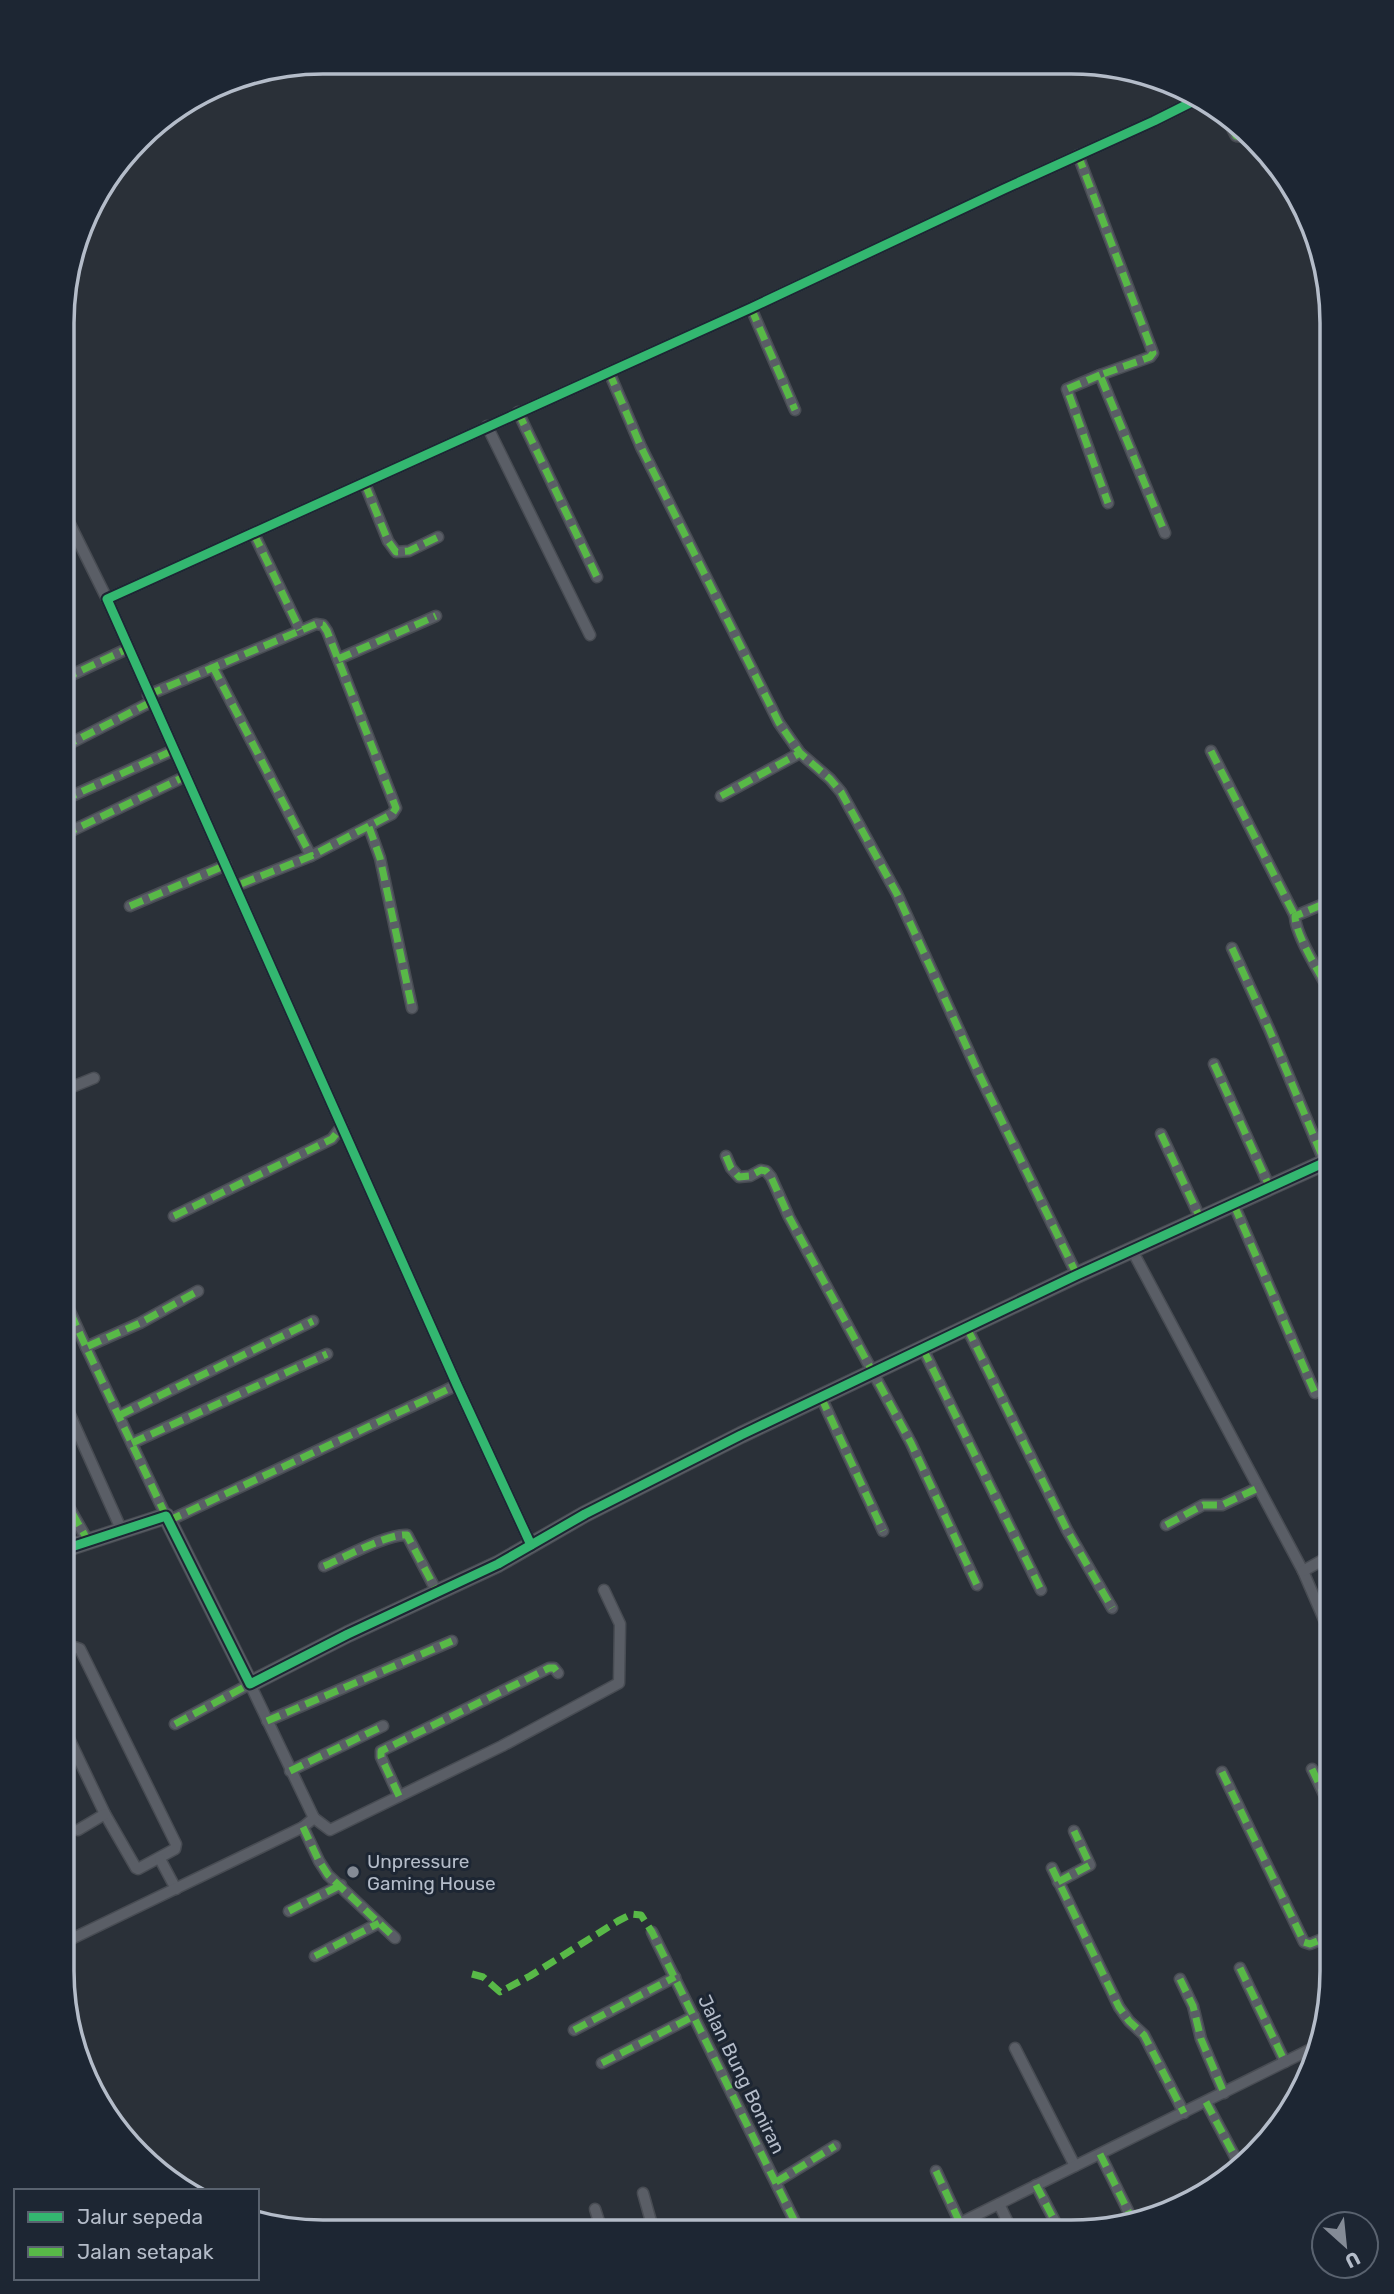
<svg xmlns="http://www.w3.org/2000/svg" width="1394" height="2294" viewBox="0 0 1394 2294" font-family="Rubik,sans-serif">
<rect width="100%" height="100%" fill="#2a3038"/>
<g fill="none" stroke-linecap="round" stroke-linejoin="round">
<g stroke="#484c53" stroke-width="13">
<g id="street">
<path d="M 1223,111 L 1236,136 L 1253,138"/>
<path d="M 1261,146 L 1266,162"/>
<path d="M 1078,155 L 1153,353 L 1150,357 L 1100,375 L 1165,533"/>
<path d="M 1302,214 L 1306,211"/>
<path d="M 751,308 L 795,410"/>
<path d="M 609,372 L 641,447 L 779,723 L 800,753 L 830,779 L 841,792 L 897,894 L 979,1074 L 1077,1275"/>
<path d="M 1100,375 L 1067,389 L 1108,503"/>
<path d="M 518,412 L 597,577"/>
<path d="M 487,426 L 590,635"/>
<path d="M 365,484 L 388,541 L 396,552 L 409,551 L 438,537"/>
<path d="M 63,510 L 107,599"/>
<path d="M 254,534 L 300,630"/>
<path d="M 338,659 L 436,616"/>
<path d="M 213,667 L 311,856"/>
<path d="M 63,679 L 127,649"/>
<path d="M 148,695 L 316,624 L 323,625 L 327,631 L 396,808 L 392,814 L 311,856 L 236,886"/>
<path d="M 63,747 L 151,702"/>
<path d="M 1211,751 L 1295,916"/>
<path d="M 721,796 L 800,753"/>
<path d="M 63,800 L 174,750"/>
<path d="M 369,827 L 380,858 L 412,1008"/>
<path d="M 63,835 L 186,776"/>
<path d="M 130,906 L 226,865"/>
<path d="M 1232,948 L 1269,1029 L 1325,1163"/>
<path d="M 1333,997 C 1323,979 1295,935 1295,916 L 1333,900"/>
<path d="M 1214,1064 L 1270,1188"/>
<path d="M 62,1091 L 94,1078"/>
<path d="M 1161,1134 L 1201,1220"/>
<path d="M 726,1156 L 731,1168 L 739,1177 L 750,1176 L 761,1170 L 766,1171 L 771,1177 L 789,1217 L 911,1443 L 977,1585"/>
<path d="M 1234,1205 L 1315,1393"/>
<path d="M 174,1216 L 332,1139 L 342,1126"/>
<path d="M 1133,1252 L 1303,1571 L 1332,1638"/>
<path d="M 62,1294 L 86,1347"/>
<path d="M 967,1328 L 1067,1530 L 1112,1608"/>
<path d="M 923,1349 L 1041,1590"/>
<path d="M 62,1397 L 122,1531"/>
<path d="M 821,1397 L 883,1531"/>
<path d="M 120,1415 L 313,1321"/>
<path d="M 132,1443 L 327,1354"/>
<path d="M 62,1495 L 88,1541"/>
<path d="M 166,1516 L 86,1347 L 140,1323 L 198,1291"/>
<path d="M 168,1521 L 457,1385"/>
<path d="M 1166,1525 L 1203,1505 L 1222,1505 L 1258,1488"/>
<path d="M 531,1545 L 457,1385 L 107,599 L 751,308 L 1004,189 L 1154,121 L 1200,98"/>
<path d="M 324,1566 C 343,1558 389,1533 407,1535 L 437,1592"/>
<path d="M 1303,1571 L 1332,1555"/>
<path d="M 267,1721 L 452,1641"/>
<path d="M 62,1724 L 105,1814 L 136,1868 L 138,1869 L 175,1849 L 176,1844 L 80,1649 L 71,1646 L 62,1650"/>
<path d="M 1312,1769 L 1332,1811"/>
<path d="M 290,1771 L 383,1726"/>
<path d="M 1222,1772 L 1304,1942 L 1310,1944 L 1332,1935"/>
<path d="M 399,1796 L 381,1757 L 381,1751 L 549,1668 L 554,1668 L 558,1673"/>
<path d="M 314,1818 L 330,1830 L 502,1746 L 619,1683 L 620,1624 L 604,1590"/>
<path d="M 303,1827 L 319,1861 L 328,1875 L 395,1938"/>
<path d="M 78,1830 L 105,1814"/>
<path d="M 160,1859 L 176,1889"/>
<path d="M 1052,1868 L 1119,2007 L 1129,2021 L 1144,2035 L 1184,2113"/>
<path d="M 1058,1882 L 1090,1865 L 1074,1831"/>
<path d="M 289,1911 L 341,1885"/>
<path d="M 652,1932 L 800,2232"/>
<path d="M 61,1944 L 303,1827 L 314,1818 L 250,1684 L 175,1724"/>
<path d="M 315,1956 L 379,1923"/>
<path d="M 1240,1968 L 1285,2062"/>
<path d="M 1180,1979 L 1193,2006 L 1201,2039 L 1224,2093"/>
<path d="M 574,2030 L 675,1977"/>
<path d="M 1015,2048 L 1075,2166"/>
<path d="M 602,2063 L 694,2016"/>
<path d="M 1206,2102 L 1241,2168"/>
<path d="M 1100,2154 L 1133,2221"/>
<path d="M 936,2171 L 960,2223"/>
<path d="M 776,2182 L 835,2146"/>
<path d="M 1036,2185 L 1061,2233"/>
<path d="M 643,2193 L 654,2232"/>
<path d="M 999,2204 L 1013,2233"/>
<path d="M 595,2209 L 602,2231"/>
<path d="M 942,2232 L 1321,2044"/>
</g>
</g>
<g stroke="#484c53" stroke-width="18">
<path id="secondary" d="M 62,1550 L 166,1516 L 250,1684 L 348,1634 L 498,1564 L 585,1514 L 741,1435 L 1077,1275 L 1332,1159"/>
</g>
<use href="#street" stroke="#5a5e66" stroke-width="10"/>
<use href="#secondary" stroke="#595d64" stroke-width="16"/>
<g stroke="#58b947" stroke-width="7" stroke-dasharray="14 7" stroke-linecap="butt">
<path d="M 1223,111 L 1236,136 L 1253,138"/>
<path d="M 1261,146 L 1266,162"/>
<path d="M 1078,155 L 1153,353 L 1150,357 L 1100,375 L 1165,533"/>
<path d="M 1302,214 L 1306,211"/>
<path d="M 751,308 L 795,410"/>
<path d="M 609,372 L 641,447 L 779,723 L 800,753 L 830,779 L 841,792 L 897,894 L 979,1074 L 1077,1275"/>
<path d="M 1100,375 L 1067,389 L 1108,503"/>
<path d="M 518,412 L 597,577"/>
<path d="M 365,484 L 388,541 L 396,552 L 409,551 L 438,537"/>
<path d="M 254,534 L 300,630"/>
<path d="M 338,659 L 436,616"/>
<path d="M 213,667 L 311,856"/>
<path d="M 63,679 L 127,649"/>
<path d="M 148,695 L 316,624 L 323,625 L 327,631 L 396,808 L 392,814 L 311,856 L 236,886"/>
<path d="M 63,747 L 151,702"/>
<path d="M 1211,751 L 1295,916"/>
<path d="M 721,796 L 800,753"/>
<path d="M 63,800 L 174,750"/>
<path d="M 369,827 L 380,858 L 412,1008"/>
<path d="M 63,835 L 186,776"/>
<path d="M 130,906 L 226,865"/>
<path d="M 1232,948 L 1269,1029 L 1325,1163"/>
<path d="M 1333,997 C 1323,979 1295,935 1295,916 L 1333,900"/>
<path d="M 1214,1064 L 1270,1188"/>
<path d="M 1161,1134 L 1201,1220"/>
<path d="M 726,1156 L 731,1168 L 739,1177 L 750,1176 L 761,1170 L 766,1171 L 771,1177 L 789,1217 L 911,1443 L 977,1585"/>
<path d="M 1234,1205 L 1315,1393"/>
<path d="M 174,1216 L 332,1139 L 342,1126"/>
<path d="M 62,1294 L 86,1347"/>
<path d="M 967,1328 L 1067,1530 L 1112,1608"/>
<path d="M 923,1349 L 1041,1590"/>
<path d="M 821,1397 L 883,1531"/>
<path d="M 120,1415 L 313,1321"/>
<path d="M 132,1443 L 327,1354"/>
<path d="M 62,1495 L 88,1541"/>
<path d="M 166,1516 L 86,1347 L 140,1323 L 198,1291"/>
<path d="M 168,1521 L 457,1385"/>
<path d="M 1166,1525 L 1203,1505 L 1222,1505 L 1258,1488"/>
<path d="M 324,1566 C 343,1558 389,1533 407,1535 L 437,1592"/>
<path d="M 267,1721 L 452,1641"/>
<path d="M 175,1724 L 250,1684"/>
<path d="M 1312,1769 L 1332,1811"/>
<path d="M 290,1771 L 383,1726"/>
<path d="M 1222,1772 L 1304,1942 L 1310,1944 L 1332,1935"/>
<path d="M 399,1796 L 381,1757 L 381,1751 L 549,1668 L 554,1668 L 558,1673"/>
<path d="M 303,1827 L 319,1861 L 328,1875 L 395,1938"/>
<path d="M 1052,1868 L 1119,2007 L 1129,2021 L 1144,2035 L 1184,2113"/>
<path d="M 1058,1882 L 1090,1865 L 1074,1831"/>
<path d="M 289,1911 L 341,1885"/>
<path d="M 315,1956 L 379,1923"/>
<path d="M 1240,1968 L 1285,2062"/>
<path d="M 472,1974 L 483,1977 L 500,1992 L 530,1976 L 618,1921 L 632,1914 L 641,1915 L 652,1932 L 800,2232"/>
<path d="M 1180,1979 L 1193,2006 L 1201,2039 L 1224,2093"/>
<path d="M 574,2030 L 675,1977"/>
<path d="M 602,2063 L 694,2016"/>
<path d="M 1206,2102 L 1241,2168"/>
<path d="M 1100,2154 L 1133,2221"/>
<path d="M 936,2171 L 960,2223"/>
<path d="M 776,2182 L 835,2146"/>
<path d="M 1036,2185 L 1061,2233"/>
</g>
<g stroke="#1d2633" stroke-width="13">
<g id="cycleway">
<path d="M 531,1545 L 457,1385 L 107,599 L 751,308 L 1004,189 L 1154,121 L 1200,98"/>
<path d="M 62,1550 L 166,1516 L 250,1684 L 348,1634 L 498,1564 L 585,1514 L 741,1435 L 1077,1275 L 1332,1159"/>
</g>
</g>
<use href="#cycleway" stroke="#33b770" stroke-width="9"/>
</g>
<circle fill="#848b96" stroke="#1d2633" stroke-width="2.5" cx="353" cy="1872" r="7"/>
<g text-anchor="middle" stroke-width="6" stroke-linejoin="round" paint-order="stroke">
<g font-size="19" fill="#b4bcc9" stroke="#1d2633" text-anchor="start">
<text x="367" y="1868">Unpressure<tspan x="367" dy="22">Gaming House</tspan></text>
</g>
<g font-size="19" fill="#b4bcc9" stroke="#1d2633">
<text transform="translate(742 2074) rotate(64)" y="7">Jalan Bung Boniran</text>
</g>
</g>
<path d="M0 0H1394V2294H0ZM323 74H1071A249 249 0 0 1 1320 323V1971A249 249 0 0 1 1071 2220H323A249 249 0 0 1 74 1971V323A249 249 0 0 1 323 74Z" fill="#1d2633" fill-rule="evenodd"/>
<path fill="none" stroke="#b4bcc9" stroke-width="3.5" d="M323 74H1071A249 249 0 0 1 1320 323V1971A249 249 0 0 1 1071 2220H323A249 249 0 0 1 74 1971V323A249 249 0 0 1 323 74Z"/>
<rect x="14" y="2189" width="245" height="91" fill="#1d2633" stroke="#59626f" stroke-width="2"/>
<rect x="28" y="2212" width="35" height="10" fill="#33b770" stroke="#59626f" stroke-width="2"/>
<text x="77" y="2224" font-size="21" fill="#b4bcc9">Jalur sepeda</text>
<rect x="28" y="2247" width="35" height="10" fill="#58b947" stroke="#59626f" stroke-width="2"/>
<text x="77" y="2259" font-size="21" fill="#b4bcc9">Jalan setapak</text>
<g transform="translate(1345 2245) rotate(153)"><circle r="33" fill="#1d2633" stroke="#59626f" stroke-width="2"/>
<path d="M0-5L12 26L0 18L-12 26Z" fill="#848b96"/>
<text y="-10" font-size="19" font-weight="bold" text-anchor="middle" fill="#b4bcc9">U</text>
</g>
</svg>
